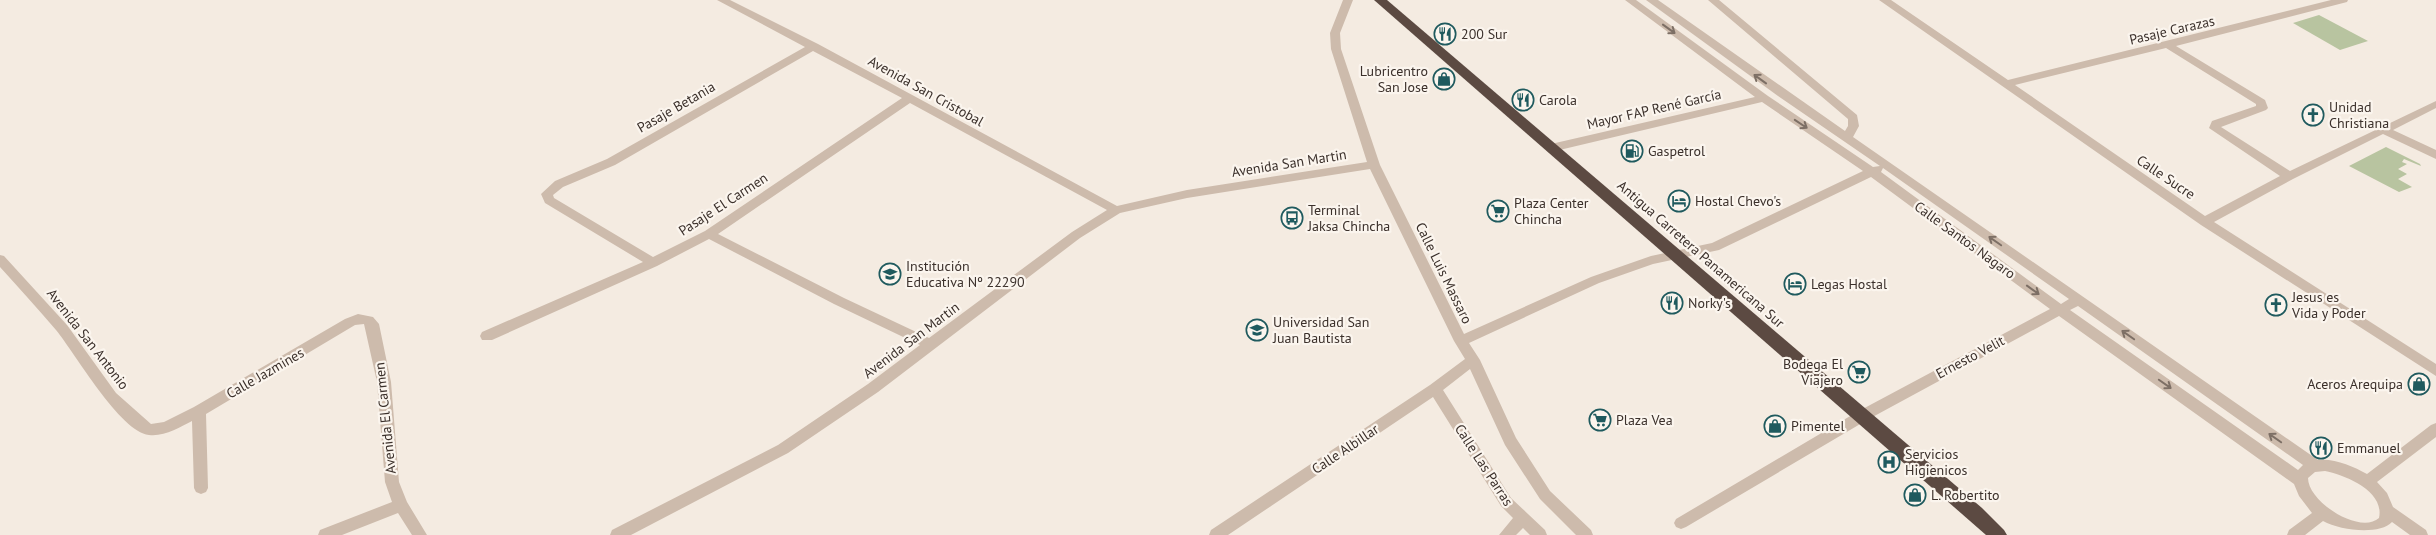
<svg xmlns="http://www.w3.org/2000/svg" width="2436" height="535" viewBox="0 0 2436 535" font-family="'PT Sans',sans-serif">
<rect width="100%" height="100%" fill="#f4ebe1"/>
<g fill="#b8c4a0">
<path d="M 2319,15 L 2368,41 L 2340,50 L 2293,23 Z"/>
<path d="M 2386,147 L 2420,164 L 2421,166 L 2404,159 L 2402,162 L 2407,164 L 2398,169 L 2407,174 L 2398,179 L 2412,187 L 2399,192 L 2349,166 Z"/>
</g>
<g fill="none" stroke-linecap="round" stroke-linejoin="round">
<g fill="#cdbbac" fill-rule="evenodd">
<path d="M 717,0 L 730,0 L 818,44 L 1117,206 L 1187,190 L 1367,162 L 1331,49 L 1330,33 L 1343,0 L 1353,0 L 1340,33 L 1341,49 L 1380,165 L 1464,334 L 1591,277 L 1651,256 L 1712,243 L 1863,171 L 1762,102 L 1551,152 L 1547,151 L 1545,148 L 1551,144 L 1755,97 L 1625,0 L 1636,0 L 1768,96 L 1873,167 L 1880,166 L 1778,96 L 1646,0 L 1658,0 L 1845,131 L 1848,126 L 1848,119 L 1708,0 L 1719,0 L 1857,115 L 1859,126 L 1853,137 L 2318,460 C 2334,458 2353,466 2367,474 L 2431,425 L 2436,423 L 2436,437 L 2377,482 L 2387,493 L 2393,507 L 2426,530 L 2428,535 L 2410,535 L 2392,522 C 2380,535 2341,531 2323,521 L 2305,535 L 2287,535 L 2289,530 L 2312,513 L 2299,496 L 2294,484 L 2059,316 L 1867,420 L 1686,527 L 1681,529 L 1676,527 L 1674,523 L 1676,519 L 1857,412 L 2050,309 L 1871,177 L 1719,250 L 1653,264 L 1599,283 L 1469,343 L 1480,360 L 1516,438 L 1550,491 L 1591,530 L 1593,535 L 1576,535 L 1540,499 L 1505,445 L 1470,369 L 1443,390 L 1511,498 L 1545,530 L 1547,535 L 1530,535 L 1523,528 L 1516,535 L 1499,535 L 1513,518 L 1501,506 L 1433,397 L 1228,535 L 1209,535 L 1211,530 L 1430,385 L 1465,359 L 1454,341 L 1370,169 L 1187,198 L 1120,213 L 1080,238 L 878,392 L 788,453 L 631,535 L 610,535 L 612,530 L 778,445 L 868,384 L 920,345 L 834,304 L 709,239 L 657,266 L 492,340 L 482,340 L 480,336 L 482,332 L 643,262 L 545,203 L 541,194 L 555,181 L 607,159 L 805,47 ZM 813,51 L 902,98 L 705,231 L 653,257 L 554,198 L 553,195 L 563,187 L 615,165 ZM 910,103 L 1107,210 L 1072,232 L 929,338 L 844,298 L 718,234 ZM 1883,168 L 2069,299 L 2061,304 L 1881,172 ZM 2078,306 L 2303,465 L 2298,470 L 2070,310 ZM 2325,471 C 2345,475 2385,491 2379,518 C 2360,535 2308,502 2308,478 L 2315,472 Z"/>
<path d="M 1879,0 L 1891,0 L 2008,80 L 2331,0 L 2348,0 L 2347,2 L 2176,46 L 2265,100 L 2268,108 L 2266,110 L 2221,127 L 2290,171 L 2436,101 L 2436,108 L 2393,130 L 2436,150 L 2436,159 L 2383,134 L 2293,179 L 2214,222 L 2436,364 L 2436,376 L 2201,225 ZM 2166,48 L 2256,104 L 2256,106 L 2212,121 L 2209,128 L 2280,176 L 2205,216 L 2015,85 Z"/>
<path d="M 0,255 L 4,256 L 67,325 L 116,393 L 151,424 L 164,422 L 194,407 L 345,319 L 358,314 L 373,317 L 379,324 L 391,382 L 399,482 L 407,502 L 427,535 L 412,535 L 398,513 L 342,535 L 318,535 L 320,530 L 392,502 L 385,482 L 377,382 L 364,324 L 355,325 L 206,414 L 208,488 L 206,492 L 201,494 L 196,492 L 194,488 L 192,421 C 180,427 164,437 149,435 C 120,432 75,353 56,330 C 38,309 19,288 0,267 Z"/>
</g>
<path fill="#5c4a42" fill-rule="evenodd" d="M 1374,0 L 1387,0 L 1982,508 L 2004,530 L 2007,535 L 1986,535 Z"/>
</g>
<defs><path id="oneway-shaft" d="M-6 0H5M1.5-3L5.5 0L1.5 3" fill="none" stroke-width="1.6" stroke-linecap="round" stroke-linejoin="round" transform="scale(1.25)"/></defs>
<g stroke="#7d6f65">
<use href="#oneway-shaft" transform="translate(1669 29) rotate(36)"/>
<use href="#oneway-shaft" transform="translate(1760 79) rotate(-144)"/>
<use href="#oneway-shaft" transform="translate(1801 124) rotate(34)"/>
<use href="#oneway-shaft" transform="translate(1995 241) rotate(-145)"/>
<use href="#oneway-shaft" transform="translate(2033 290) rotate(36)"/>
<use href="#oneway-shaft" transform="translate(2128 335) rotate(-145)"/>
<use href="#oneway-shaft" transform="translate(2165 384) rotate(35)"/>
<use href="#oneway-shaft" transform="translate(2275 438) rotate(-145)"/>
</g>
<defs>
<g id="restaurant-ring" transform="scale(1.125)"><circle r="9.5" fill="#fbf5ee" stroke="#1f5a5e" stroke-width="1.5"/><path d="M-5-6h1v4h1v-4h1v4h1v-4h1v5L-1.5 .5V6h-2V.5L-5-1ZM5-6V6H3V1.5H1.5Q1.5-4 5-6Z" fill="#1f5a5e"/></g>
<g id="shop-ring" transform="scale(1.125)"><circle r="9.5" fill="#fbf5ee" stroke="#1f5a5e" stroke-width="1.5"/><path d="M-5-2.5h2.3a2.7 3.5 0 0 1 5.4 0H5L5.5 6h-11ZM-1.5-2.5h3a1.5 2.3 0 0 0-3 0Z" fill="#1f5a5e"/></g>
<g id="church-ring" transform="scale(1.125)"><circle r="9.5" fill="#fbf5ee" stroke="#1f5a5e" stroke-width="1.5"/><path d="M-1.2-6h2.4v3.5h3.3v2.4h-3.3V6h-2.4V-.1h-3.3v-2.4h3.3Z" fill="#1f5a5e"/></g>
<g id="fuel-ring" transform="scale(1.125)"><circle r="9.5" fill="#fbf5ee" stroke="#1f5a5e" stroke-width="1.5"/><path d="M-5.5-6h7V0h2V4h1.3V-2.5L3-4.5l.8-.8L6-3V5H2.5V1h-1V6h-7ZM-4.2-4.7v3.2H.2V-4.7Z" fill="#1f5a5e"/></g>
<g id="hotel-ring" transform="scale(1.125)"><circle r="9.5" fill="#fbf5ee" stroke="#1f5a5e" stroke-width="1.5"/><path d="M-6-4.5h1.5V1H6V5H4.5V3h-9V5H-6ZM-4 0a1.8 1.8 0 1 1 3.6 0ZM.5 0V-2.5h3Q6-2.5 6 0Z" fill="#1f5a5e"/></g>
<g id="supermarket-ring" transform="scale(1.125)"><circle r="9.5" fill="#fbf5ee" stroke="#1f5a5e" stroke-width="1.5"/><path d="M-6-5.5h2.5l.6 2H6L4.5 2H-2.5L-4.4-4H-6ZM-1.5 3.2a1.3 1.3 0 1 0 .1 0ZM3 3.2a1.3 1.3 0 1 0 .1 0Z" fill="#1f5a5e"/></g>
<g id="bus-ring" transform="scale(1.125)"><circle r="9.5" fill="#fbf5ee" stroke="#1f5a5e" stroke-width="1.5"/><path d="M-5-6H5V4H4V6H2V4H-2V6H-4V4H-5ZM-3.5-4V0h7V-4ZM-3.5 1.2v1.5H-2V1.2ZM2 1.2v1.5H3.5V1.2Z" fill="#1f5a5e"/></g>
<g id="school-ring" transform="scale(1.125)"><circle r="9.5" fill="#fbf5ee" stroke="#1f5a5e" stroke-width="1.5"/><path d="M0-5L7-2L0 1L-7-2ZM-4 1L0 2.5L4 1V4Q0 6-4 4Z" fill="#1f5a5e"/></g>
<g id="university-ring" transform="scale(1.125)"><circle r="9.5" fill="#fbf5ee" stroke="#1f5a5e" stroke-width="1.5"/><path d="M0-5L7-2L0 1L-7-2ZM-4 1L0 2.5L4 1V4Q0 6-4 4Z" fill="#1f5a5e"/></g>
<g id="hospital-ring" transform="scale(1.125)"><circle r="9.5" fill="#fbf5ee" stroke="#1f5a5e" stroke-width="1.5"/><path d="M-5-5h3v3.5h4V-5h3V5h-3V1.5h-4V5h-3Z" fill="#1f5a5e"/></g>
</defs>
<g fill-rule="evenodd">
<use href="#restaurant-ring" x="1445" y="34"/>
<use href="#shop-ring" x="1444" y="79"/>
<use href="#restaurant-ring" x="1523" y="100"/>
<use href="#church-ring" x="2313" y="115"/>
<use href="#fuel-ring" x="1632" y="151"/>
<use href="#hotel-ring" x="1679" y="201"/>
<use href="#supermarket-ring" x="1498" y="211"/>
<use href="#bus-ring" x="1292" y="218"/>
<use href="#school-ring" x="890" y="274"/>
<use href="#hotel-ring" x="1795" y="284"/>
<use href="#restaurant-ring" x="1672" y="303"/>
<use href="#church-ring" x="2276" y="305"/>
<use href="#university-ring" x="1257" y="330"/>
<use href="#supermarket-ring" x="1859" y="372"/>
<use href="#shop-ring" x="2419" y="384"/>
<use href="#supermarket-ring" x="1600" y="420"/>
<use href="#shop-ring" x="1775" y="426"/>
<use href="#restaurant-ring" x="2321" y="448"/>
<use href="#hospital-ring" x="1889" y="462"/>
<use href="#shop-ring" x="1915" y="495"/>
</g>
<g text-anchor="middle" stroke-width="4.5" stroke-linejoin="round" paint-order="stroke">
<g font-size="14" fill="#3b302b" stroke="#fbf5ee">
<text transform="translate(2172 30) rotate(-13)" y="5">Pasaje Carazas</text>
<text transform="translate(926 91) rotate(29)" y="5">Avenida San Cristobal</text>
<text transform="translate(676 107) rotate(-30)" y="5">Pasaje Betania</text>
<text transform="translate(1654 109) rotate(-13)" y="5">Mayor FAP René García</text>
<text transform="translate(1289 163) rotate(-9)" y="5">Avenida San Martin</text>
<text transform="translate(2166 177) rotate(34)" y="5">Calle Sucre</text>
<text transform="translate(723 204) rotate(-33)" y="5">Pasaje El Carmen</text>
<text transform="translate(1965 240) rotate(36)" y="5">Calle Santos Nagaro</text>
<text transform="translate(1701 254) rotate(41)" y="5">Antigua Carretera Panamericana Sur</text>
<text transform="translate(1444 273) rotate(64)" y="5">Calle Luis Massaro</text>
<text transform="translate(88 339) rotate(52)" y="5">Avenida San Antonio</text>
<text transform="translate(911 340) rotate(-37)" y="5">Avenida San Martin</text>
<text transform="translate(1970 357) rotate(-28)" y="5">Ernesto Velit</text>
<text transform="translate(265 373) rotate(-30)" y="5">Calle Jazmines</text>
<text transform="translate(385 418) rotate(-96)" y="5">Avenida El Carmen</text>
<text transform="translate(1345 449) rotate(-34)" y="5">Calle Albillar</text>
<text transform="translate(1484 465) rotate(57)" y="5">Calle Las Parras</text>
</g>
<g font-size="14" fill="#3b302b" stroke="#fbf5ee" text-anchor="start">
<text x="1461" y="39">200 Sur</text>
<text x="1428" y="76" text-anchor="end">Lubricentro<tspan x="1428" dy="16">San Jose</tspan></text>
<text x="1539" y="105">Carola</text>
<text x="2329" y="112">Unidad<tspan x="2329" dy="16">Christiana</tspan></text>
<text x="1648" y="156">Gaspetrol</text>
<text x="1695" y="206">Hostal Chevo's</text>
<text x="1514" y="208">Plaza Center<tspan x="1514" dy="16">Chincha</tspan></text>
<text x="1308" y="215">Terminal<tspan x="1308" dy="16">Jaksa Chincha</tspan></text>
<text x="906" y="271">Institución<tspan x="906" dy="16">Educativa Nº 22290</tspan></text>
<text x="1811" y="289">Legas Hostal</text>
<text x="2292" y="302">Jesus es<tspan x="2292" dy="16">Vida y Poder</tspan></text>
<text x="1688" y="308">Norky's</text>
<text x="1273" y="327">Universidad San<tspan x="1273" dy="16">Juan Bautista</tspan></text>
<text x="1843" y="369" text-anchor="end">Bodega El<tspan x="1843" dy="16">Viajero</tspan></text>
<text x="2403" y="389" text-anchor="end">Aceros Arequipa</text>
<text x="1616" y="425">Plaza Vea</text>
<text x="1791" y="431">Pimentel</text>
<text x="2337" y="453">Emmanuel</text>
<text x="1905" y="459">Servicios<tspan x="1905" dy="16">Higienicos</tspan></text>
<text x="1931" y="500">L. Robertito</text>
</g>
</g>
</svg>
